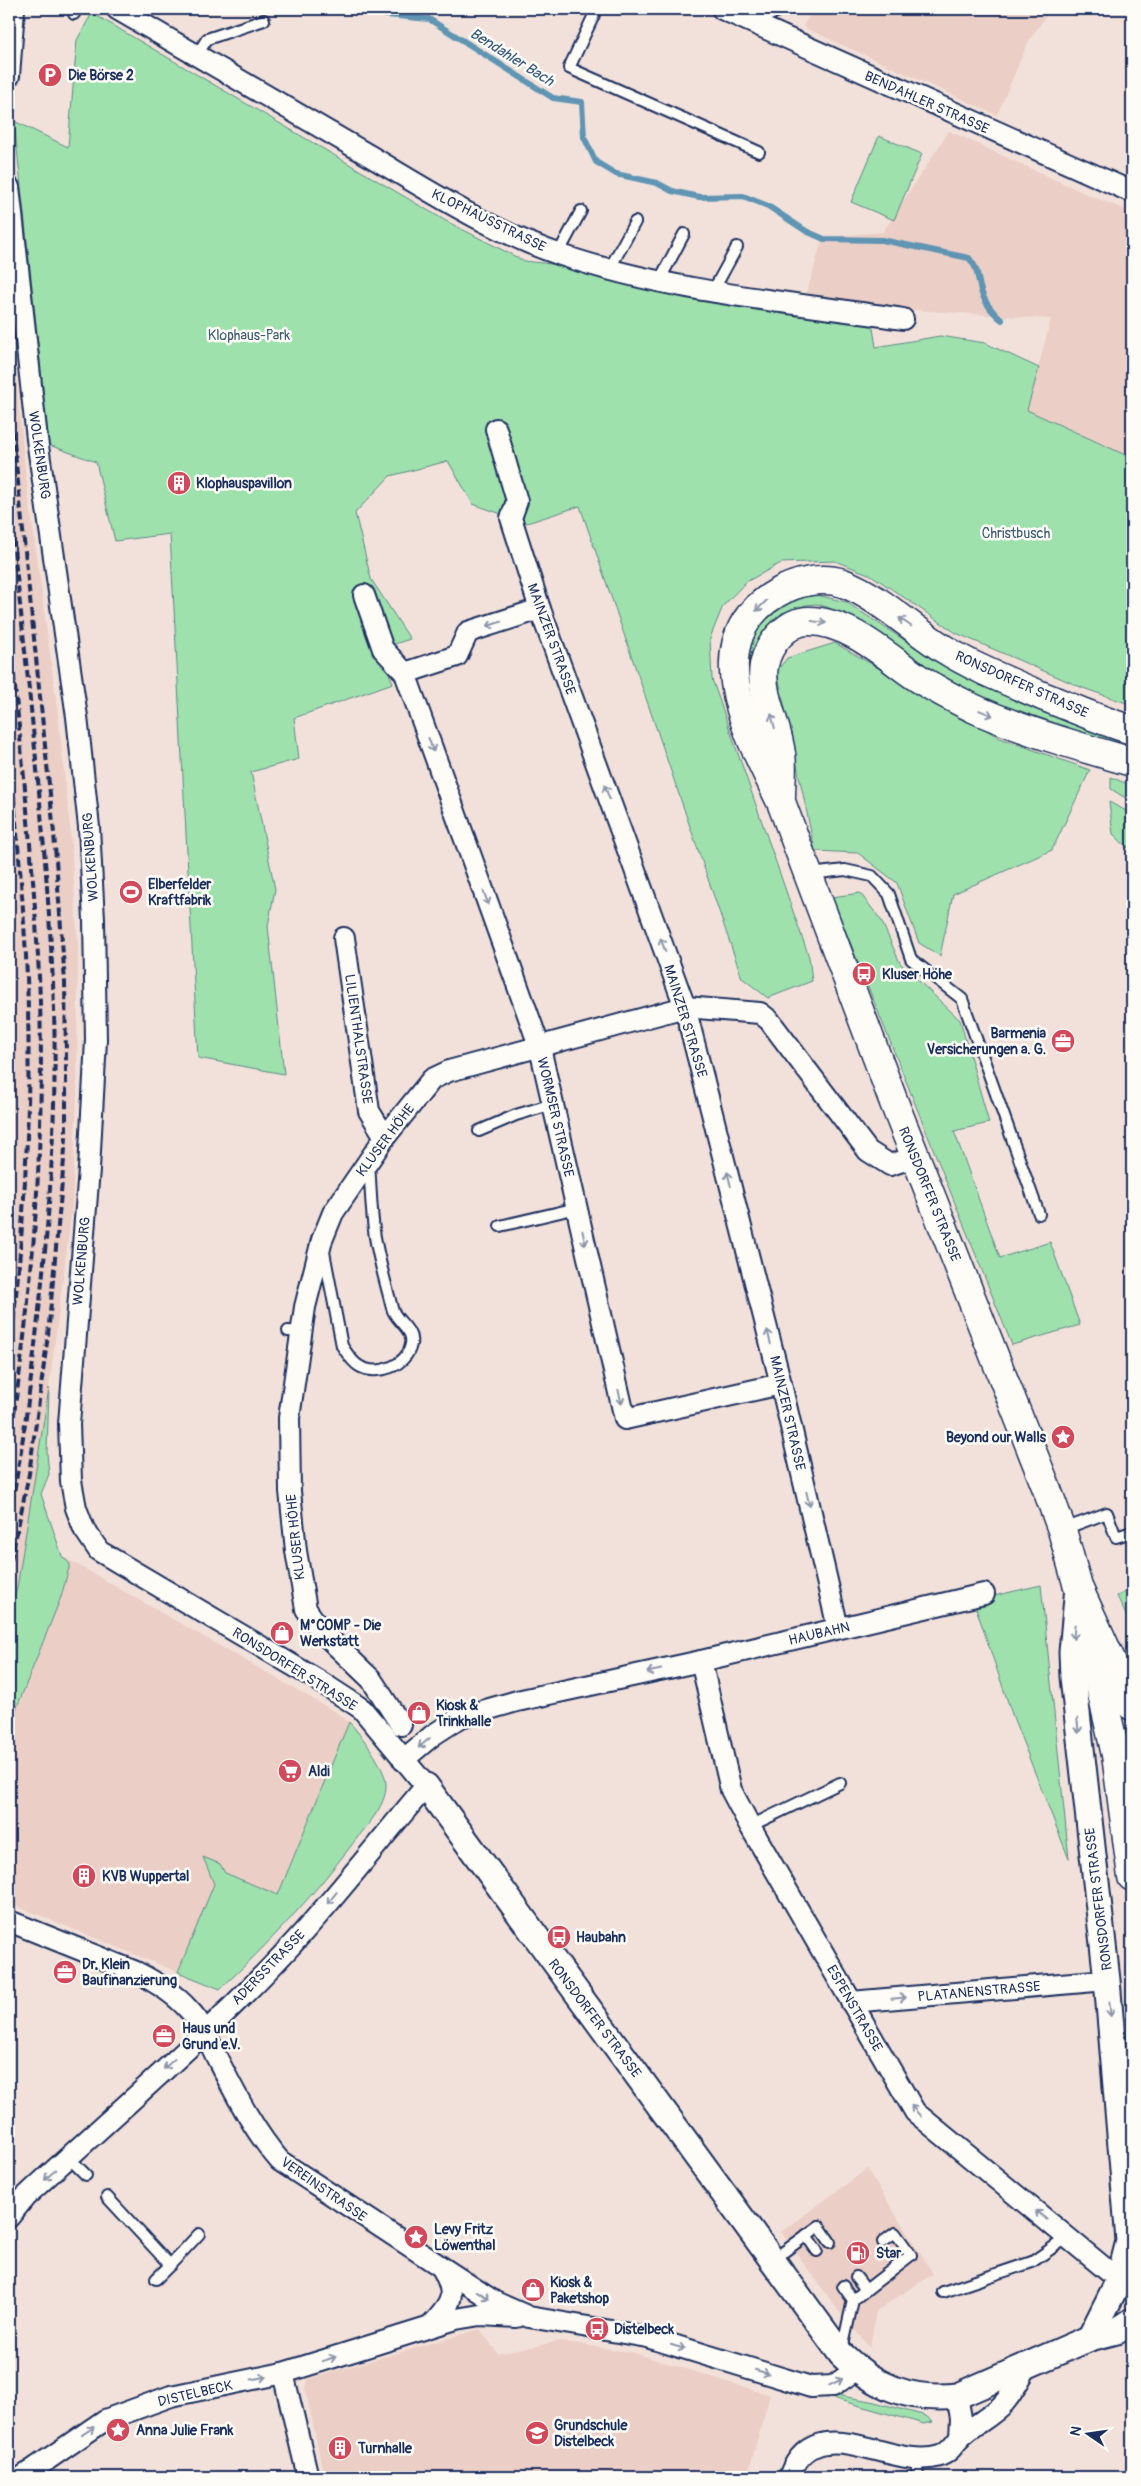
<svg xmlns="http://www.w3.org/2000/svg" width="1141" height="2486" viewBox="0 0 1141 2486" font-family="Pangolin,sans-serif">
<rect width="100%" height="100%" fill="#f2e1da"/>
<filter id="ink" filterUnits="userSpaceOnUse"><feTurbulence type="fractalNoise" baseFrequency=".02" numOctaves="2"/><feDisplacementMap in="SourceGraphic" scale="10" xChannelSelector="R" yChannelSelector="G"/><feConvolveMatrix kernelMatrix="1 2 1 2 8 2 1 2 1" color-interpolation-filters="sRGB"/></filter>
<g filter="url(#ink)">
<g fill="#ebcec5">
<path d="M 814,9 L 1051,9 L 1029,40 L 997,115 L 805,28 L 804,24 Z"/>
<path d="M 949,131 L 1093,197 L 1132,212 L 1132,458 L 1027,410 L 1051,319 L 884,308 L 806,296 L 823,237 L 883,232 Z"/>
<path d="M 9,299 L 25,470 L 58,714 L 70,827 L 78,944 L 77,1094 L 72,1208 L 49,1388 L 17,1588 L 9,1614 Z"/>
<path d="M 62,1556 L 334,1711 L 349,1722 L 278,1895 L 225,1873 L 220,1864 L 203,1858 L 214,1884 L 178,1972 L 9,1903 L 9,1727 L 61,1597 L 70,1564 Z"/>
<path d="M 867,2169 L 933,2274 L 876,2311 L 870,2348 L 841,2314 L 781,2232 Z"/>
<path d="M 480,2329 L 498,2354 L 560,2341 L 634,2353 L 770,2395 L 747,2477 L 413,2477 L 411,2470 L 374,2477 L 324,2477 L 305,2387 L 309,2379 Z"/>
</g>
<g fill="#9ee1ad" stroke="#5c8886">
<path d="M 92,13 L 446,221 L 524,261 L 569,266 L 872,322 L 876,347 L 940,336 L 985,343 L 1039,368 L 1027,410 L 1132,458 L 1132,705 L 1083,688 L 956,633 L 871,575 L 835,561 L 781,563 L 746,582 L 723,606 L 710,638 L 712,679 L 809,957 L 812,981 L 768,998 L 742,978 L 580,506 L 527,523 L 473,504 L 448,461 L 390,476 L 355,513 L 371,579 L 410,639 L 379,649 L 393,683 L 294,718 L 299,759 L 251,772 L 275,889 L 268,926 L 284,1074 L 198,1058 L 170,534 L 115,541 L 96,462 L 49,445 L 14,121 L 68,147 L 77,40 Z"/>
<path d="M 879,136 L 922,154 L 894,220 L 851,202 Z"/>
<path d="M 817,595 L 846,602 L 921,651 L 977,683 L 1132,740 L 1132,749 L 987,700 L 954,684 L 854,621 L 827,607 L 816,604 L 806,605 L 782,613 L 765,629 L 754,653 L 752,691 L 749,691 L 744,680 L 751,634 L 778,605 L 805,596 Z"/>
<path d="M 835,643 L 1000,738 L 1090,770 L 1052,850 L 953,894 L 940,956 L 919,943 L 897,883 L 858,853 L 815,851 L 777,671 L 787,658 Z"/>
<path d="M 1111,777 L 1132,786 L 1132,802 L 1111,789 Z"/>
<path d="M 1109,802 L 1132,814 L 1132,852 L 1113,834 Z"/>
<path d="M 860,893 L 881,920 L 900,963 L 960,1020 L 989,1123 L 954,1131 L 1000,1258 L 1050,1242 L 1080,1325 L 1012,1345 L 832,897 Z"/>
<path d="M 49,1388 L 47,1453 L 49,1474 L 41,1494 L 62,1556 L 70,1564 L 61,1597 L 9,1727 L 9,1614 L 17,1588 Z"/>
<path d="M 1041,1585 L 1069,1859 L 1013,1717 L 976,1608 L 977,1603 L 985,1598 Z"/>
<path d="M 1132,1589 L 1132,1628 L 1117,1596 Z"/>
<path d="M 349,1722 C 361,1735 385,1766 386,1784 C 387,1807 364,1828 351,1846 C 309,1900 270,1943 220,1989 L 178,1972 L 214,1884 L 203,1857 L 220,1864 L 225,1873 L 278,1895 Z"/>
<path d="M 841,2396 L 871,2401 L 926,2416 L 933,2422 L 924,2424 L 832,2398 Z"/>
</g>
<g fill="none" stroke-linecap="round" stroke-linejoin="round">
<path stroke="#5f95b3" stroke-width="6" d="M 387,15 L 429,19 L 553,98 L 582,102 L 584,137 L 596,162 L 616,174 L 657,183 L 672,191 L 699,197 L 743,196 L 768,206 L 806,231 L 824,239 L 882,240 L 969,258 C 978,268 977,275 980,287 C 983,300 992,312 1002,320"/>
<g stroke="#1b2f5e" stroke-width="14">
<g id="service">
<path d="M 74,14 L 77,9"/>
<path d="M 594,15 L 569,68 L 759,152"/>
<path d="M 197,55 L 207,39 L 264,20"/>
<path d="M 558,254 L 581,211"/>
<path d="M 609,270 L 635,222"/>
<path d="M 659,281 L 684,234"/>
<path d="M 713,291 L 737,247"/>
<path d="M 810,874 L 845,870 L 872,876 L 889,894 L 911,959 L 962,999 L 1039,1214"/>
<path d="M 479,1131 L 516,1115 L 553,1104"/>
<path d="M 500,1226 L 577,1208"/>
<path d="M 324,1252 L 342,1346 C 347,1353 351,1361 359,1366 C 377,1377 407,1366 411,1344 C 414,1329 395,1321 392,1308 C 386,1284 379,1261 375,1237 C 371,1213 371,1188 369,1164"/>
<path d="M 288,1331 L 301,1332"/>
<path d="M 1064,1529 L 1107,1513 L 1116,1537 L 1132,1532"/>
<path d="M 750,1826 L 840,1783"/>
<path d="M 68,2157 L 86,2175"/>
<path d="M 107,2197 L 170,2265 L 156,2279"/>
<path d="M 806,2235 L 817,2251"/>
<path d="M 774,2259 L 819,2226 L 830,2242"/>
<path d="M 170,2265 L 199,2234"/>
<path d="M 856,2277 L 866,2290"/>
<path d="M 843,2286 L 853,2300"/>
<path d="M 943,2292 L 1032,2262 L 1068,2237"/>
<path d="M 842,2350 L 853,2300 L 911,2255 L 895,2233 L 883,2242"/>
<path d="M 916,2457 L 918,2477"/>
</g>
</g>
<g stroke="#1b2f5e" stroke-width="24">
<g id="minor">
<path d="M 117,9 C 201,58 286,107 370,156 C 431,192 493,232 561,255 C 670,292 789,302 903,319"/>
<path d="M 722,9 L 1132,192"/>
<path d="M 746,19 L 771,9"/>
<path d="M 9,76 L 14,9"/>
<path d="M 9,187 L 37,439 L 77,717 L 89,827 L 94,920 L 96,1040 L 89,1169 L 69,1424 L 71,1481 L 76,1508 L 84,1529 L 99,1551 L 316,1679 L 353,1703 L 362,1709 L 426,1786 C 375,1846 326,1910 271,1967 C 193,2048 107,2121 25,2197 L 9,2217"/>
<path d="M 496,429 L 517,501 L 511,518 L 540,609 L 685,1007 L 781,1384 L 838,1628"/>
<path d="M 364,595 L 383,649 L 405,673 L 540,1048 L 625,1419 L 781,1384"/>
<path d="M 405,673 L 457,656 L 468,632 L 540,609"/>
<path d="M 344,938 L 369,1111 L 385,1137"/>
<path d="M 701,1661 L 731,1790 L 750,1826 L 915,2112 L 1119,2280"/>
<path d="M 401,1725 L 371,1679 L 322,1632 L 306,1609 L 296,1551 L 290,1491 L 289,1418 L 305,1307 L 322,1240 L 333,1213 L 385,1137 L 432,1079 L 449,1071 L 685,1007 L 760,1013 L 769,1020 L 868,1151 L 890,1165 L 915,1157"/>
<path d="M 403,1760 L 433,1735 L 461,1717 L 517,1701 L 701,1661 L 984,1594"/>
<path d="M 9,1921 L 136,1972 C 156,1982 174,1993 189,2010 C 203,2024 209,2042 218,2060 C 236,2095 254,2131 280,2161 L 495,2302 L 529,2317 L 647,2337 L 811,2387 L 833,2386 L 857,2369"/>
<path d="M 851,2002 L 1107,1980"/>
<path d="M 431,2326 C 451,2304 458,2297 442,2268"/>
<path d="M 283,2373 L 308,2477"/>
<path d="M 957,2396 L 961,2418 L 960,2438"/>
<path d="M 22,2477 L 105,2420 L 171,2396 L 283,2373 L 456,2319 L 480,2315 L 517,2317"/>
<path d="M 789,2477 C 816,2404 891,2472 940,2456 C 949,2453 953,2446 959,2439 C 972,2425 992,2417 1004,2403 C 1013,2393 1020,2378 1027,2367"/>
</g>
</g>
<g stroke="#1b2f5e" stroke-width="29">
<g id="tertiary">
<path d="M 1078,1587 L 1072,1652 L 1073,1677 L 1107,1980 L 1129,2241 L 1119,2280 L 1090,2338"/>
<path d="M 426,1786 L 841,2354 C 875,2387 910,2401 957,2396 L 1090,2338 L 1117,2331 L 1132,2321"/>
</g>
</g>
<g stroke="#1b2f5e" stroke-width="31">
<g id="primary">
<path d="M 1132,730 C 1101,721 1070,707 1040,695 C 1008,681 974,668 944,649 C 912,629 878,596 843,583 C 822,576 796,582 777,593 C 694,641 751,740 781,802 L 893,1100 L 1045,1484 L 1062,1530 L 1078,1587 L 1132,1706"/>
<path d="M 781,796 C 781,782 783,767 781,754 C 778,725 759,695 764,665 C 768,644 787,621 809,621 C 849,621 887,657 918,678 C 936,690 955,699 975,709 C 1021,730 1083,748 1132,762"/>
<path d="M 1096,1639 L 1097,1672 L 1116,1755 L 1132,1877"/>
</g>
</g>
<use href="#service" stroke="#fdfcf7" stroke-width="10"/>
<use href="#minor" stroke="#fdfcf7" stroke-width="20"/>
<use href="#tertiary" stroke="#fdfcf7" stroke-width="25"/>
<use href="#primary" stroke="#fdfcf7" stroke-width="28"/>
<g stroke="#1b2f5e" stroke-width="4" stroke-dasharray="8 4" stroke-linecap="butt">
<path d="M 9,395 L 54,833 L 65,982 L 66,1058 L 66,1138 L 48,1335 L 29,1474 L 9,1570"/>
<path d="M 9,503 C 26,662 45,823 53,983 C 58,1092 51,1202 39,1310 C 31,1380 23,1449 9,1518"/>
<path d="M 9,627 C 19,731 31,835 37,940 C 48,1108 35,1280 9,1446"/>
<path d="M 9,749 C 16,818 22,887 26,956 C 33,1091 25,1226 9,1359"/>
</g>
</g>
<defs><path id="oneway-shaft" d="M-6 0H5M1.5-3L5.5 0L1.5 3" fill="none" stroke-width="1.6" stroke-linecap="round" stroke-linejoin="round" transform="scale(1.25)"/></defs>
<g stroke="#8c96aa">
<use href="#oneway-shaft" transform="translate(761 606) rotate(135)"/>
<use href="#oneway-shaft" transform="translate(819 622) rotate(8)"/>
<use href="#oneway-shaft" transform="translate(905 622) rotate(-145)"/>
<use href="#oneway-shaft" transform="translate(494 624) rotate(162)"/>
<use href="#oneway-shaft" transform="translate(986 713) rotate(22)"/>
<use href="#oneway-shaft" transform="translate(773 721) rotate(-104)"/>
<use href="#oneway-shaft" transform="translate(431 745) rotate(70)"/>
<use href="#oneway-shaft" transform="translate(607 792) rotate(-110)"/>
<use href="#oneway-shaft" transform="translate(486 898) rotate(70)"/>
<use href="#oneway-shaft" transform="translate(663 945) rotate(-110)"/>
<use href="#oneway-shaft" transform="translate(729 1179) rotate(-104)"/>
<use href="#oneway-shaft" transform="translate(584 1238) rotate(77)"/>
<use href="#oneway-shaft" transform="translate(769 1337) rotate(-104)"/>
<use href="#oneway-shaft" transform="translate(620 1397) rotate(77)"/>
<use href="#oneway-shaft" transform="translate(808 1499) rotate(77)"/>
<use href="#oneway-shaft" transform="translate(1074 1632) rotate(95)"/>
<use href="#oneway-shaft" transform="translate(654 1671) rotate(168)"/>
<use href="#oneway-shaft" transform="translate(1078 1726) rotate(84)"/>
<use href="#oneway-shaft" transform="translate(424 1743) rotate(140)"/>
<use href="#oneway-shaft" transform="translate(332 1898) rotate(129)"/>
<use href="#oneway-shaft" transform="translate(899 1998) rotate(-5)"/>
<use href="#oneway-shaft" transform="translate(1110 2009) rotate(85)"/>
<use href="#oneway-shaft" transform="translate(169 2064) rotate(137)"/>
<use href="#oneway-shaft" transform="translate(916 2111) rotate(-131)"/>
<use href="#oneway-shaft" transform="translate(50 2175) rotate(137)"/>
<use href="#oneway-shaft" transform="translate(1041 2215) rotate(-141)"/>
<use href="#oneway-shaft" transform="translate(483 2295) rotate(33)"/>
<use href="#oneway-shaft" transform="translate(678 2347) rotate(17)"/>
<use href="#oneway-shaft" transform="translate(329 2359) rotate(-18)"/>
<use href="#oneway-shaft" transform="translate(762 2372) rotate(17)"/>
<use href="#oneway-shaft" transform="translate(259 2378) rotate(-12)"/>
<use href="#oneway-shaft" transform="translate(836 2382) rotate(-26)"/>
<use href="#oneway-shaft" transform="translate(88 2431) rotate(-34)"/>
</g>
</g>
<defs>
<g id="parking-disc" transform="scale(1.25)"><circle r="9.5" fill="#d1495b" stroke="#fdfcf7"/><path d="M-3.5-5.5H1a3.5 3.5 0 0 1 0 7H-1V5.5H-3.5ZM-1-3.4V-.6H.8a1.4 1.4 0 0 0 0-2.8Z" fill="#fff"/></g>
<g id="building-disc" transform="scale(1.25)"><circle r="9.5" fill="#d1495b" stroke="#fdfcf7"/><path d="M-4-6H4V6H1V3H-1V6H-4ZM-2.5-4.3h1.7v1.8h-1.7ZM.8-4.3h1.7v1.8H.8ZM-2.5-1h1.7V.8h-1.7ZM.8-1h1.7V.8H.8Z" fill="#fff"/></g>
<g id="stadium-disc" transform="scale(1.25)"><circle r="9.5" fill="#d1495b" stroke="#fdfcf7"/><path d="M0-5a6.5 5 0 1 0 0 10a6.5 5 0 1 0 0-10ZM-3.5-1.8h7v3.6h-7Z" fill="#fff"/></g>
<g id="bus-disc" transform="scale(1.25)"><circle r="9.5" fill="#d1495b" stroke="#fdfcf7"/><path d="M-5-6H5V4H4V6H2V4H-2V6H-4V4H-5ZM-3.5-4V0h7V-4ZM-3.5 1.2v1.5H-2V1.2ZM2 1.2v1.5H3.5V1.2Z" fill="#fff"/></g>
<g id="office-disc" transform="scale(1.25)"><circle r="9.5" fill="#d1495b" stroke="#fdfcf7"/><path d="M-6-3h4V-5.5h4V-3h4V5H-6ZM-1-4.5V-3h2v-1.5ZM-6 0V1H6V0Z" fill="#fff"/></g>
<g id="sight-disc" transform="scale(1.25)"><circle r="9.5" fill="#d1495b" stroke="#fdfcf7"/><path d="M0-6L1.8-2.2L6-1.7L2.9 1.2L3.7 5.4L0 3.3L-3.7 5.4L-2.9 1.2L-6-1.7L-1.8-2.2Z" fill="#fff"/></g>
<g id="shop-disc" transform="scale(1.25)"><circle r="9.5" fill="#d1495b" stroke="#fdfcf7"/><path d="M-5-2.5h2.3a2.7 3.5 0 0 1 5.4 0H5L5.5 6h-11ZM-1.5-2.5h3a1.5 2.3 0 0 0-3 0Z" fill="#fff"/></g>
<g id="supermarket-disc" transform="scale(1.25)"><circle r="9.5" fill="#d1495b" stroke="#fdfcf7"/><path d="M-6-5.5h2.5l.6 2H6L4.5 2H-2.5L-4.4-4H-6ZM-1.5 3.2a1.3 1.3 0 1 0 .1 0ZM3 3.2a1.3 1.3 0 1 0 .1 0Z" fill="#fff"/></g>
<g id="fuel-disc" transform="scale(1.25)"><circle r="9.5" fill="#d1495b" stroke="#fdfcf7"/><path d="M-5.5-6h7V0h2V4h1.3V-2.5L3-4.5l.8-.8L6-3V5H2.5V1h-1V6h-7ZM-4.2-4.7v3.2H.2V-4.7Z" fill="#fff"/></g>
<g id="school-disc" transform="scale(1.25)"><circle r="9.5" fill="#d1495b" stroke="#fdfcf7"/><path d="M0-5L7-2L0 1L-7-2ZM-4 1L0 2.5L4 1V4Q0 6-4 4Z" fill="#fff"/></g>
</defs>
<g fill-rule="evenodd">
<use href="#parking-disc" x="50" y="75"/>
<use href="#building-disc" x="179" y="483"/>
<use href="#stadium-disc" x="131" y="892"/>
<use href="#bus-disc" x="864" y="974"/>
<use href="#office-disc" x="1063" y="1041"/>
<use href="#sight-disc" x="1063" y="1437"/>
<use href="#shop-disc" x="282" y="1633"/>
<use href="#shop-disc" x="419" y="1713"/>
<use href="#supermarket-disc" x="290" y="1771"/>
<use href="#building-disc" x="84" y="1876"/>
<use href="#bus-disc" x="559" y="1937"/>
<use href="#office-disc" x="65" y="1972"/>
<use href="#office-disc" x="164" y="2036"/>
<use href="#sight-disc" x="416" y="2237"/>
<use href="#fuel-disc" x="858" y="2253"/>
<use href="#shop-disc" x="533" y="2290"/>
<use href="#bus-disc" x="597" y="2329"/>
<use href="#sight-disc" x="118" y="2430"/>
<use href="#school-disc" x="537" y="2433"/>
<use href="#building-disc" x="340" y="2448"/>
</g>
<g text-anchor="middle" stroke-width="5" stroke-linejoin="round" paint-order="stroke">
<g font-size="14" font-weight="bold" fill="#1b2f5e" stroke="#fdfcf7" text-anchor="start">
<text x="68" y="80">Die Börse 2</text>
<text x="196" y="488">Klophauspavillon</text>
<text x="148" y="889">Elberfelder<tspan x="148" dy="16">Kraftfabrik</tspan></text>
<text x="882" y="979">Kluser Höhe</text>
<text x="1046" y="1038" text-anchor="end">Barmenia<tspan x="1046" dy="16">Versicherungen a. G.</tspan></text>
<text x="1046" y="1442" text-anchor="end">Beyond our Walls</text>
<text x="300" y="1630">M°COMP - Die<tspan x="300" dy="16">Werkstatt</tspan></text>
<text x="436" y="1710">Kiosk &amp;<tspan x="436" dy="16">Trinkhalle</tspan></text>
<text x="308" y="1776">Aldi</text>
<text x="102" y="1881">KVB Wuppertal</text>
<text x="576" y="1942">Haubahn</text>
<text x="82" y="1969">Dr. Klein<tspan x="82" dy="16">Baufinanzierung</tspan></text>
<text x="182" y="2033">Haus und<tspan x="182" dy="16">Grund e.V.</tspan></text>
<text x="434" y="2234">Levy Fritz<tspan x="434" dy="16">Löwenthal</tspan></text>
<text x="876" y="2258">Star</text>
<text x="550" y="2287">Kiosk &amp;<tspan x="550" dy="16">Paketshop</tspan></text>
<text x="614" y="2334">Distelbeck</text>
<text x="554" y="2430">Grundschule<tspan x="554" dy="16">Distelbeck</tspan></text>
<text x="136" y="2435">Anna Julie Frank</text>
<text x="358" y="2453">Turnhalle</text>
</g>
<g font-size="14" fill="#1b2f5e" stroke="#fdfcf7">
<text transform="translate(927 102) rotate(24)" y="5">BENDAHLER STRASSE</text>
<text transform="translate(489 220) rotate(26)" y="5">KLOPHAUSSTRASSE</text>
<text transform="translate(40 455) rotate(82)" y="5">WOLKENBURG</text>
<text transform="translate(552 639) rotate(70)" y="5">MAINZER STRASSE</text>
<text transform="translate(1022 684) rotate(24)" y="5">RONSDORFER STRASSE</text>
<text transform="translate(90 857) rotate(-94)" y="5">WOLKENBURG</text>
<text transform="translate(686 1021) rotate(73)" y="5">MAINZER STRASSE</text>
<text transform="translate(359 1039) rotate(82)" y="5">LILIENTHALSTRASSE</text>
<text transform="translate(556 1117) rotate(77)" y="5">WORMSER STRASSE</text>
<text transform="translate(385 1140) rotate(-53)" y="5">KLUSER HÖHE</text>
<text transform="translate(930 1194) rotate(68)" y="5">RONSDORFER STRASSE</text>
<text transform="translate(81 1261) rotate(-85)" y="5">WOLKENBURG</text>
<text transform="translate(788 1413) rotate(77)" y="5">MAINZER STRASSE</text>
<text transform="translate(295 1537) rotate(-96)" y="5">KLUSER HÖHE</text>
<text transform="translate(819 1633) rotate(-13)" y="5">HAUBAHN</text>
<text transform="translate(295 1669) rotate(32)" y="5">RONSDORFER STRASSE</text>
<text transform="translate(1098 1899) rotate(-97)" y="5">RONSDORFER STRASSE</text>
<text transform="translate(268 1967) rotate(-46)" y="5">ADERSSTRASSE</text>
<text transform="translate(979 1991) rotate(-5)" y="5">PLATANENSTRASSE</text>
<text transform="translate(855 2008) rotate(60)" y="5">ESPENSTRASSE</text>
<text transform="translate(595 2018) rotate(53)" y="5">RONSDORFER STRASSE</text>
<text transform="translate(324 2189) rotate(35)" y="5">VEREINSTRASSE</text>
<text transform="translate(195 2393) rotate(-13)" y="5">DISTELBECK</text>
</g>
<g font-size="14" fill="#3c5c72" stroke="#fdfcf7">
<text x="249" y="340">Klophaus-Park</text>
<text x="1016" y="538">Christbusch</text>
</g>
<g font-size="15" font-style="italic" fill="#375a82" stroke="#fdfcf7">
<text transform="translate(512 57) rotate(32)" y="5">Bendahler Bach</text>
</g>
</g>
<rect width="1141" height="2486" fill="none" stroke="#fdfcf7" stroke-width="30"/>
<rect x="15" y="15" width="1111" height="2456" fill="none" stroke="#1b2f5e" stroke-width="2" filter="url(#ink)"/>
<g transform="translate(1088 2434) rotate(283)" stroke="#fdfcf7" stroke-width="4" paint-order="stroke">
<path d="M0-4L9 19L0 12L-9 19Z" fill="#1b2f5e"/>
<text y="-8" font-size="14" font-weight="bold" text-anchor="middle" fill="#1b2f5e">N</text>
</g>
</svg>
